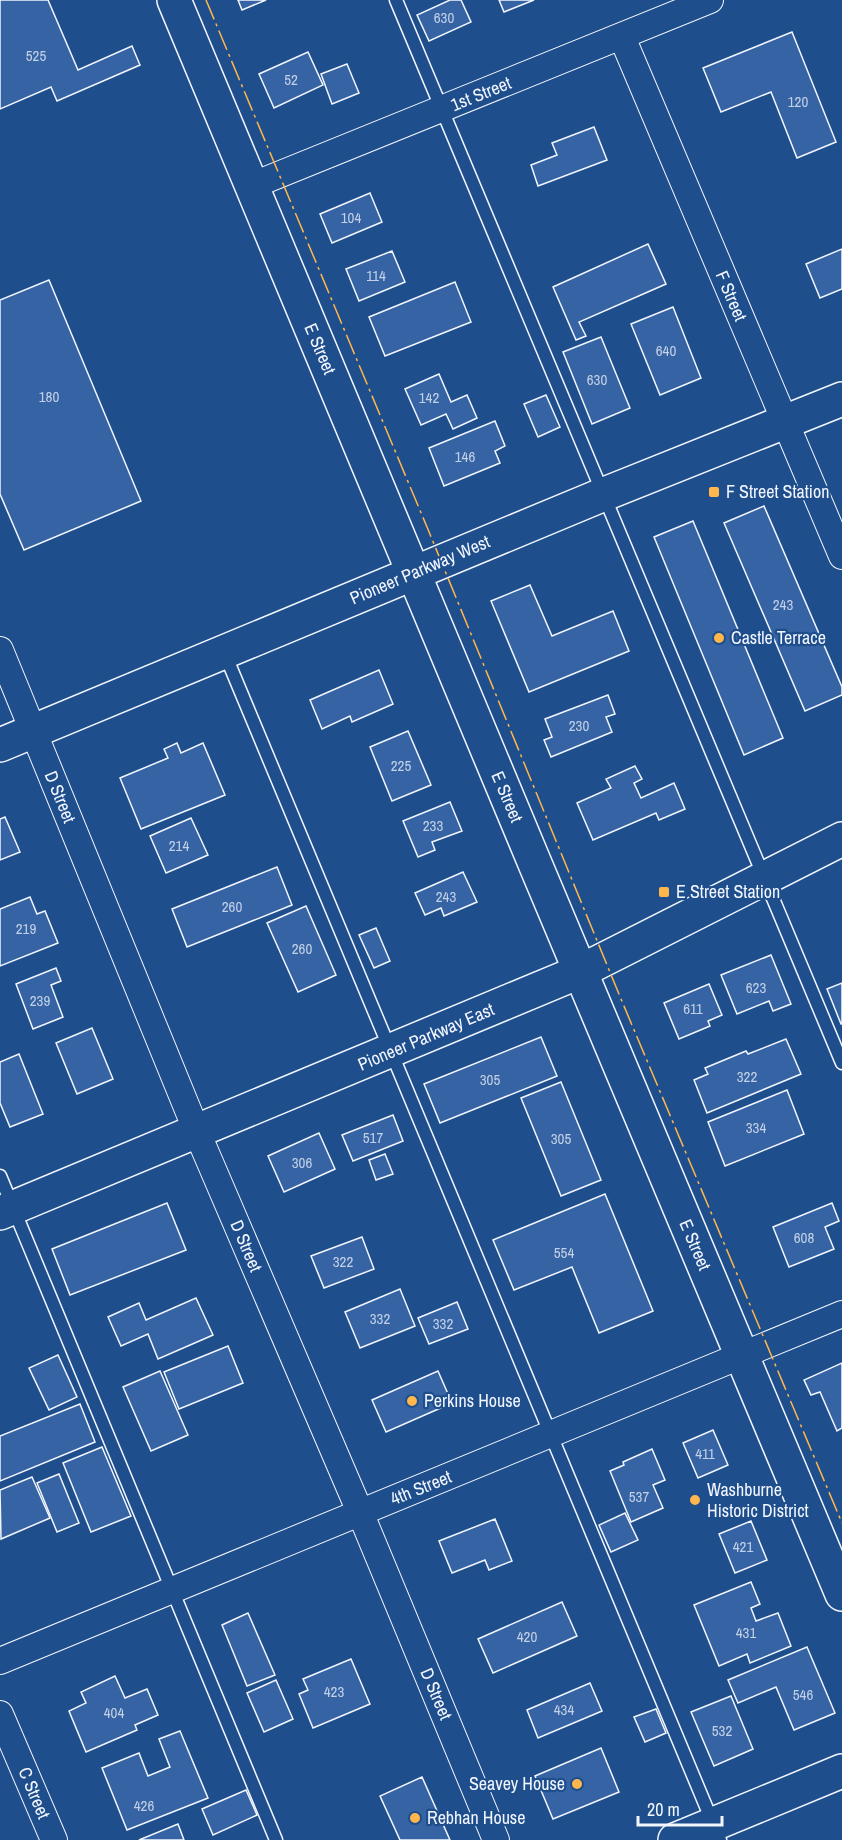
<svg xmlns="http://www.w3.org/2000/svg" width="842" height="1840" viewBox="0 0 842 1840" font-family="'Archivo Narrow',sans-serif">
<rect width="100%" height="100%" fill="#1f4e8c"/>
<g fill="#3563a3" stroke="#f2f6ff" stroke-width="1.5">
<path d="M 0,0 L 48,0 L 78,70 L 132,46 L 140,65 L 57,101 L 51,87 L 0,109 Z"/>
<path d="M 238,0 L 266,0 L 242,10 Z"/>
<path d="M 450,0 L 461,0 L 471,22 L 429,41 L 417,15 Z"/>
<path d="M 499,0 L 534,0 L 504,12 Z"/>
<path d="M 792,32 L 836,142 L 797,158 L 771,92 L 721,112 L 703,68 Z"/>
<path d="M 308,52 L 323,85 L 274,108 L 259,74 Z"/>
<path d="M 347,64 L 359,93 L 332,104 L 321,74 Z"/>
<path d="M 594,127 L 607,160 L 538,186 L 531,165 L 557,155 L 552,143 Z"/>
<path d="M 370,193 L 382,222 L 332,243 L 320,214 Z"/>
<path d="M 648,244 L 666,284 L 579,322 L 586,336 L 576,340 L 553,287 Z"/>
<path d="M 842,249 L 842,289 L 820,298 L 806,264 Z"/>
<path d="M 392,251 L 405,282 L 359,301 L 346,269 Z"/>
<path d="M 49,280 L 141,501 L 24,550 L 0,494 L 0,300 Z"/>
<path d="M 455,282 L 471,322 L 385,356 L 369,317 Z"/>
<path d="M 673,307 L 701,378 L 660,395 L 631,324 Z"/>
<path d="M 601,337 L 630,408 L 592,424 L 563,352 Z"/>
<path d="M 439,374 L 451,402 L 467,395 L 477,418 L 453,429 L 446,414 L 421,425 L 405,389 Z"/>
<path d="M 546,395 L 560,427 L 538,437 L 524,404 Z"/>
<path d="M 495,421 L 505,446 L 495,451 L 500,463 L 444,486 L 429,448 Z"/>
<path d="M 764,506 L 842,687 L 842,695 L 805,711 L 724,523 Z"/>
<path d="M 693,521 L 783,738 L 744,755 L 654,537 Z"/>
<path d="M 530,585 L 552,636 L 613,611 L 629,651 L 529,692 L 491,601 Z"/>
<path d="M 379,670 L 393,704 L 352,722 L 350,716 L 322,729 L 310,700 Z"/>
<path d="M 608,695 L 615,714 L 606,717 L 612,732 L 551,757 L 544,740 L 552,737 L 545,719 Z"/>
<path d="M 408,731 L 431,785 L 392,801 L 370,747 Z"/>
<path d="M 177,743 L 181,753 L 203,743 L 225,795 L 141,829 L 120,778 L 168,758 L 164,749 Z"/>
<path d="M 635,766 L 642,779 L 634,783 L 641,798 L 674,783 L 685,809 L 659,820 L 656,813 L 593,840 L 577,803 L 611,788 L 606,779 Z"/>
<path d="M 450,802 L 462,831 L 432,842 L 435,850 L 418,857 L 403,821 Z"/>
<path d="M 5,817 L 20,852 L 0,860 L 0,819 Z"/>
<path d="M 191,818 L 208,855 L 166,873 L 150,836 Z"/>
<path d="M 277,867 L 292,905 L 187,947 L 172,909 Z"/>
<path d="M 463,872 L 477,902 L 444,916 L 441,908 L 425,915 L 415,893 Z"/>
<path d="M 30,897 L 37,914 L 45,911 L 58,943 L 0,966 L 0,909 Z"/>
<path d="M 306,906 L 336,975 L 298,992 L 267,923 Z"/>
<path d="M 376,928 L 390,961 L 374,968 L 359,935 Z"/>
<path d="M 771,955 L 791,1004 L 773,1011 L 769,1001 L 737,1014 L 721,975 Z"/>
<path d="M 56,968 L 61,981 L 51,985 L 63,1017 L 33,1029 L 16,984 Z"/>
<path d="M 842,983 L 842,1024 L 841,1024 L 827,989 Z"/>
<path d="M 709,984 L 722,1015 L 708,1021 L 710,1026 L 679,1039 L 664,1003 Z"/>
<path d="M 92,1028 L 113,1079 L 77,1094 L 56,1043 Z"/>
<path d="M 541,1037 L 557,1076 L 440,1123 L 424,1084 Z"/>
<path d="M 786,1039 L 801,1074 L 707,1113 L 694,1080 L 708,1074 L 705,1068 L 746,1051 L 748,1054 Z"/>
<path d="M 19,1054 L 43,1114 L 10,1127 L 0,1103 L 0,1062 Z"/>
<path d="M 561,1082 L 601,1180 L 561,1196 L 521,1098 Z"/>
<path d="M 787,1090 L 804,1134 L 725,1166 L 708,1122 Z"/>
<path d="M 393,1115 L 403,1141 L 353,1161 L 342,1135 Z"/>
<path d="M 319,1133 L 335,1169 L 284,1192 L 268,1156 Z"/>
<path d="M 385,1154 L 393,1174 L 376,1180 L 369,1160 Z"/>
<path d="M 605,1194 L 653,1311 L 599,1333 L 572,1267 L 514,1290 L 493,1240 Z"/>
<path d="M 167,1203 L 186,1250 L 70,1295 L 52,1249 Z"/>
<path d="M 832,1203 L 839,1221 L 825,1227 L 834,1249 L 789,1267 L 773,1227 Z"/>
<path d="M 362,1237 L 374,1269 L 324,1288 L 311,1256 Z"/>
<path d="M 400,1289 L 415,1326 L 360,1348 L 345,1312 Z"/>
<path d="M 196,1298 L 213,1335 L 158,1359 L 148,1334 L 121,1346 L 108,1317 L 139,1303 L 146,1320 Z"/>
<path d="M 457,1302 L 468,1329 L 429,1344 L 418,1318 Z"/>
<path d="M 228,1346 L 243,1383 L 179,1409 L 164,1372 Z"/>
<path d="M 58,1355 L 77,1397 L 49,1410 L 29,1368 Z"/>
<path d="M 842,1363 L 842,1428 L 837,1431 L 820,1392 L 811,1395 L 804,1380 Z"/>
<path d="M 160,1371 L 188,1435 L 151,1451 L 123,1387 Z"/>
<path d="M 438,1371 L 452,1403 L 386,1432 L 372,1400 Z"/>
<path d="M 80,1404 L 95,1442 L 0,1481 L 0,1436 Z"/>
<path d="M 713,1430 L 728,1465 L 698,1478 L 683,1443 Z"/>
<path d="M 102,1447 L 131,1516 L 91,1532 L 63,1463 Z"/>
<path d="M 652,1449 L 665,1480 L 653,1485 L 663,1508 L 631,1522 L 610,1471 L 624,1465 L 623,1462 Z"/>
<path d="M 59,1474 L 79,1523 L 57,1532 L 37,1483 Z"/>
<path d="M 32,1477 L 50,1518 L 1,1539 L 0,1490 Z"/>
<path d="M 625,1513 L 638,1540 L 611,1552 L 599,1525 Z"/>
<path d="M 495,1519 L 512,1561 L 489,1570 L 485,1560 L 452,1573 L 439,1541 Z"/>
<path d="M 751,1521 L 767,1560 L 735,1573 L 719,1534 Z"/>
<path d="M 751,1582 L 760,1604 L 751,1608 L 756,1621 L 778,1613 L 791,1646 L 750,1663 L 747,1654 L 719,1666 L 694,1605 Z"/>
<path d="M 562,1602 L 577,1636 L 493,1673 L 478,1639 Z"/>
<path d="M 248,1613 L 275,1675 L 247,1686 L 222,1625 Z"/>
<path d="M 807,1647 L 835,1713 L 794,1730 L 776,1687 L 738,1703 L 728,1680 Z"/>
<path d="M 351,1659 L 370,1704 L 313,1728 L 299,1694 L 308,1690 L 303,1679 Z"/>
<path d="M 115,1676 L 125,1698 L 147,1689 L 158,1715 L 135,1725 L 137,1730 L 86,1752 L 69,1711 L 86,1703 L 81,1692 Z"/>
<path d="M 276,1680 L 293,1719 L 264,1732 L 247,1693 Z"/>
<path d="M 590,1683 L 602,1711 L 538,1738 L 527,1710 Z"/>
<path d="M 731,1696 L 753,1749 L 714,1766 L 691,1712 Z"/>
<path d="M 656,1709 L 666,1733 L 645,1742 L 634,1717 Z"/>
<path d="M 180,1731 L 208,1798 L 127,1830 L 102,1768 L 139,1753 L 148,1776 L 170,1767 L 159,1739 Z"/>
<path d="M 601,1748 L 619,1792 L 553,1819 L 535,1776 Z"/>
<path d="M 422,1777 L 450,1840 L 400,1840 L 380,1796 Z"/>
<path d="M 246,1790 L 257,1815 L 213,1835 L 202,1809 Z"/>
<path d="M 178,1824 L 184,1840 L 139,1840 Z"/>
</g>
<g fill="none" stroke-linecap="round" stroke-linejoin="round">
<g stroke="#f2f6ff" stroke-width="15">
<g id="lane">
<path d="M 396,0 L 842,1063"/>
<path d="M 225,654 L 720,1840"/>
<path d="M 0,1176 L 276,1840"/>
</g>
</g>
<g stroke="#f2f6ff" stroke-width="28">
<g id="street">
<path d="M 622,37 L 842,556"/>
<path d="M 251,186 L 710,0"/>
<path d="M 0,650 L 197,1132 L 360,1512 L 496,1840"/>
<path d="M 0,1661 L 842,1314"/>
<path d="M 0,1714 L 54,1840"/>
</g>
</g>
<g stroke="#f2f6ff" stroke-width="36">
<g id="secondary">
<path d="M 174,0 C 396,532 618,1063 842,1594"/>
<path d="M 675,1840 L 842,1771"/>
</g>
</g>
<g stroke="#f2f6ff" stroke-width="36">
<g id="primary">
<path d="M 0,745 L 602,495 L 842,399"/>
<path d="M 0,1213 L 579,972 L 842,839"/>
</g>
</g>
<use href="#lane" stroke="#1f4e8c" stroke-width="12"/>
<use href="#street" stroke="#1f4e8c" stroke-width="26"/>
<use href="#secondary" stroke="#1f4e8c" stroke-width="33"/>
<use href="#primary" stroke="#1f4e8c" stroke-width="33"/>
<path stroke="#ffb74d" stroke-width="1.5" stroke-dasharray="21 4.5 3 4.5" stroke-linecap="butt" d="M 206,0 L 427,527 L 621,999 L 842,1523"/>
</g>
<g fill="#ffb74d" stroke="#1f4e8c" stroke-width="2">
<rect x="708" y="486" width="12" height="12" rx="3"/>
<circle cx="719" cy="638" r="6"/>
<rect x="658" y="886" width="12" height="12" rx="3"/>
<circle cx="412" cy="1401" r="6"/>
<circle cx="695" cy="1500" r="6"/>
<circle cx="577" cy="1784" r="6"/>
<circle cx="415" cy="1818" r="6"/>
</g>
<g text-anchor="middle" stroke-width="4.5" stroke-linejoin="round" paint-order="stroke">
<g font-size="15" fill="#c3d1e8">
<text x="444" y="23">630</text>
<text x="36" y="61">525</text>
<text x="291" y="85">52</text>
<text x="798" y="107">120</text>
<text x="351" y="223">104</text>
<text x="376" y="281">114</text>
<text x="666" y="356">640</text>
<text x="597" y="385">630</text>
<text x="49" y="402">180</text>
<text x="429" y="403">142</text>
<text x="465" y="462">146</text>
<text x="783" y="610">243</text>
<text x="579" y="731">230</text>
<text x="401" y="771">225</text>
<text x="433" y="831">233</text>
<text x="179" y="851">214</text>
<text x="446" y="902">243</text>
<text x="232" y="912">260</text>
<text x="26" y="934">219</text>
<text x="302" y="954">260</text>
<text x="756" y="993">623</text>
<text x="40" y="1006">239</text>
<text x="693" y="1014">611</text>
<text x="747" y="1082">322</text>
<text x="490" y="1085">305</text>
<text x="756" y="1133">334</text>
<text x="373" y="1143">517</text>
<text x="561" y="1144">305</text>
<text x="302" y="1168">306</text>
<text x="804" y="1243">608</text>
<text x="564" y="1258">554</text>
<text x="343" y="1267">322</text>
<text x="380" y="1324">332</text>
<text x="443" y="1329">332</text>
<text x="705" y="1459">411</text>
<text x="639" y="1502">537</text>
<text x="743" y="1552">421</text>
<text x="746" y="1638">431</text>
<text x="527" y="1642">420</text>
<text x="334" y="1697">423</text>
<text x="803" y="1700">546</text>
<text x="564" y="1715">434</text>
<text x="114" y="1718">404</text>
<text x="722" y="1736">532</text>
<text x="144" y="1811">426</text>
</g>
<g font-size="18" fill="#f2f6ff" stroke="#1f4e8c">
<text transform="translate(481 94) rotate(-22)" y="6">1st Street</text>
<text transform="translate(731 296) rotate(67)" y="6">F Street</text>
<text transform="translate(320 349) rotate(67)" y="6">E Street</text>
<text transform="translate(420 570) rotate(-23)" y="6">Pioneer Parkway West</text>
<text transform="translate(60 797) rotate(68)" y="6">D Street</text>
<text transform="translate(507 797) rotate(67)" y="6">E Street</text>
<text transform="translate(426 1037) rotate(-23)" y="6">Pioneer Parkway East</text>
<text transform="translate(695 1245) rotate(67)" y="6">E Street</text>
<text transform="translate(246 1246) rotate(67)" y="6">D Street</text>
<text transform="translate(421 1488) rotate(-22)" y="6">4th Street</text>
<text transform="translate(436 1694) rotate(67)" y="6">D Street</text>
<text transform="translate(34 1793) rotate(67)" y="6">C Street</text>
</g>
<g font-size="18" fill="#f2f6ff" stroke="#1f4e8c" text-anchor="start">
<text x="726" y="498">F Street Station</text>
<text x="731" y="644">Castle Terrace</text>
<text x="676" y="898">E Street Station</text>
<text x="424" y="1407">Perkins House</text>
<text x="707" y="1496">Washburne<tspan x="707" dy="21">Historic District</tspan></text>
<text x="565" y="1790" text-anchor="end">Seavey House</text>
<text x="427" y="1824">Rebhan House</text>
</g>
</g>
<path d="M638 1816v9h84v-9" fill="none" stroke="#f2f6ff" stroke-width="3"/>
<text x="647" y="1816" font-size="18" fill="#f2f6ff" stroke="#1f4e8c" stroke-width="4.5" paint-order="stroke">20 m</text>
</svg>
